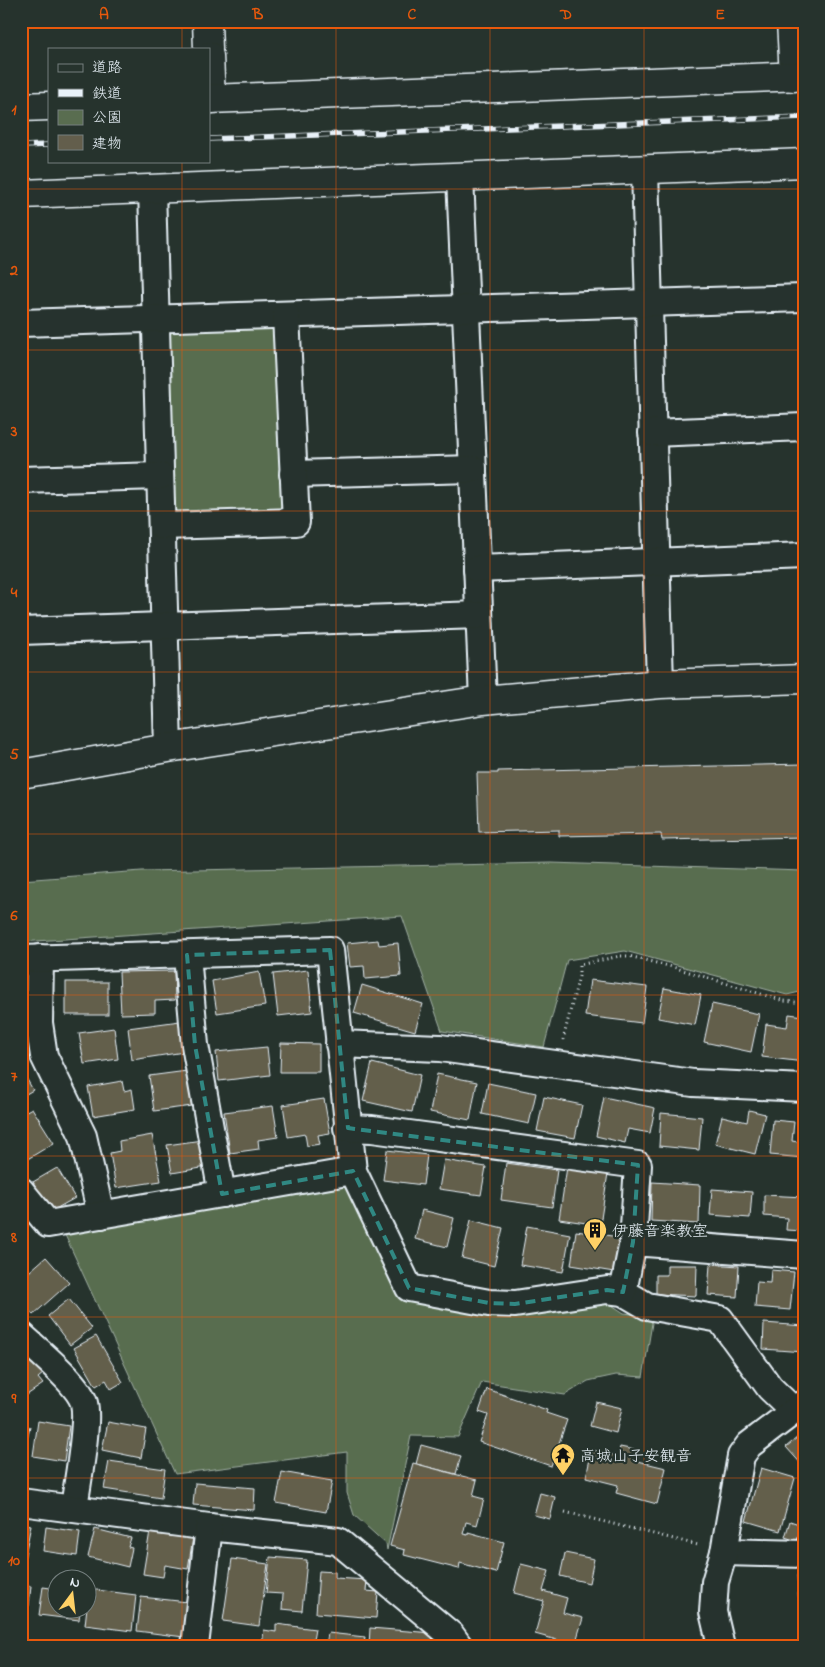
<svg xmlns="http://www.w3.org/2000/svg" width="825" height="1667" viewBox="0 0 825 1667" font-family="'Indie Flower','Klee One',sans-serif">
<rect width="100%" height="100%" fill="#26332d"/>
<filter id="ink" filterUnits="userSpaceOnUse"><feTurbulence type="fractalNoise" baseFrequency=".02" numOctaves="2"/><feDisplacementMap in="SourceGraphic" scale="10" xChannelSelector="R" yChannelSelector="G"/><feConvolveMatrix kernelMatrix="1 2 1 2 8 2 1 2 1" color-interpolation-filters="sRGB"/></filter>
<g filter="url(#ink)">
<g fill="#596d50" stroke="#a0afa4">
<path d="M 269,323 L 279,334 L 287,503 L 278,514 L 182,518 L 172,506 L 167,336 L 179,326 Z"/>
<path d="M 551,863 L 804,871 L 804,991 L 787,995 L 625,951 L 567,960 L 544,1047 L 442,1031 L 402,916 L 21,942 L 21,880 L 142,871 Z"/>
<path d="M 350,1181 L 407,1298 L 604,1300 L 624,1313 L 647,1316 L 652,1323 L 643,1377 L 616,1375 L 588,1381 L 565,1395 L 482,1382 L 458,1437 L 411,1436 L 387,1550 L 386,1544 L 354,1515 L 347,1493 L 347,1452 L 175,1474 L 65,1235 Z"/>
</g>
<g fill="#635e4c" stroke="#e8f1f8">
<path d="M 804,764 L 804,837 L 662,840 L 661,834 L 559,836 L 559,830 L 479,832 L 477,773 L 498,773 L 498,771 Z"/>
<path d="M 378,940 L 379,945 L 398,943 L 401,976 L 365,979 L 364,966 L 350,967 L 347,943 Z"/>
<path d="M 308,970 L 312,1012 L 278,1016 L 273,974 Z"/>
<path d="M 174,971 L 175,1000 L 155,1001 L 155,1013 L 121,1014 L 119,972 Z"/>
<path d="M 259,972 L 265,1006 L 217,1013 L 212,981 Z"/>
<path d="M 590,980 L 647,987 L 642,1023 L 585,1016 Z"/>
<rect x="66" y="982" width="42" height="33"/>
<path d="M 362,985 L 423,1004 L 415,1031 L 354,1013 Z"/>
<path d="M 664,988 L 701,995 L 695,1025 L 658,1018 Z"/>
<path d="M 712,1004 L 759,1014 L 751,1052 L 704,1042 Z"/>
<path d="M 789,1014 L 804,1016 L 804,1062 L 762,1057 L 766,1024 L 787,1027 Z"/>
<path d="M 180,1021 L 184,1052 L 132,1060 L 128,1028 Z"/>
<path d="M 114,1028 L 118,1059 L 84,1064 L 79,1033 Z"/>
<path d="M 281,1043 L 319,1044 L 319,1072 L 280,1072 Z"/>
<path d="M 267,1047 L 270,1075 L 219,1081 L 216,1052 Z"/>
<path d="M 372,1063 L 420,1075 L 412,1112 L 363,1101 Z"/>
<path d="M 21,1069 L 33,1090 L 21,1097 Z"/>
<path d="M 187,1071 L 192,1106 L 154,1111 L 149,1076 Z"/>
<path d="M 437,1074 L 477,1082 L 470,1120 L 430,1112 Z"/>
<path d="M 122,1081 L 124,1091 L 132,1089 L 135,1109 L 93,1116 L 88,1087 Z"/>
<path d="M 488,1083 L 536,1093 L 529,1124 L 482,1114 Z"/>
<path d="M 544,1097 L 582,1105 L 575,1138 L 537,1131 Z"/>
<path d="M 604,1097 L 655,1108 L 650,1133 L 628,1129 L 625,1143 L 596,1136 Z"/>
<path d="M 324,1099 L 330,1133 L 318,1135 L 320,1144 L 307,1146 L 305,1134 L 288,1137 L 283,1105 Z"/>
<path d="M 273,1106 L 278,1137 L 258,1140 L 259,1149 L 230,1153 L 224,1112 Z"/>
<path d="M 32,1108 L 54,1143 L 21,1163 L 21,1114 Z"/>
<path d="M 749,1110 L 765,1114 L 755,1154 L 715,1144 L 722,1116 L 747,1122 Z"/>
<path d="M 661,1113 L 702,1117 L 699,1150 L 659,1146 Z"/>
<path d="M 773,1120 L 794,1122 L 792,1141 L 804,1143 L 804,1158 L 770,1155 Z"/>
<path d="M 152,1135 L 161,1181 L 116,1188 L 110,1153 L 120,1151 L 119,1141 Z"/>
<path d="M 202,1140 L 207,1167 L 172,1173 L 167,1145 Z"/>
<path d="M 387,1150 L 427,1155 L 423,1185 L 383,1180 Z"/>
<path d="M 444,1160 L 486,1167 L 481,1195 L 439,1189 Z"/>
<path d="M 506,1163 L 557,1170 L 552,1207 L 501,1200 Z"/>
<path d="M 567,1167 L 608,1173 L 600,1225 L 559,1219 Z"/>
<path d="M 57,1168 L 75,1198 L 50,1212 L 33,1182 Z"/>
<path d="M 652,1182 L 700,1185 L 699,1224 L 651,1221 Z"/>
<path d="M 712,1189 L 752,1192 L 750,1218 L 710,1215 Z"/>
<path d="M 764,1195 L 804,1197 L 804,1231 L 786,1230 L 787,1218 L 764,1216 Z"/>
<path d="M 422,1210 L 454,1218 L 447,1247 L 415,1239 Z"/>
<path d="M 471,1220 L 503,1228 L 494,1266 L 462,1258 Z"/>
<path d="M 527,1226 L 570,1234 L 563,1272 L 520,1265 Z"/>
<path d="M 576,1231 L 619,1237 L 614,1272 L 571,1265 Z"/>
<path d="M 46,1257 L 69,1283 L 33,1315 L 21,1302 L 21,1279 Z"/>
<path d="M 710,1264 L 739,1266 L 737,1297 L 708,1295 Z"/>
<path d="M 667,1265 L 697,1265 L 696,1296 L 656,1294 L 656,1275 L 667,1275 Z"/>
<path d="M 771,1270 L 794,1272 L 790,1310 L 755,1307 L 757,1282 L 770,1283 Z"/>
<path d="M 69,1299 L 92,1328 L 70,1345 L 48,1316 Z"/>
<path d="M 764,1323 L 804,1326 L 804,1352 L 763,1349 Z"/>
<path d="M 96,1336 L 123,1382 L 111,1389 L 106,1380 L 96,1386 L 74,1348 Z"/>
<path d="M 31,1355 L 44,1373 L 38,1378 L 43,1384 L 21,1399 L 21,1362 Z"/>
<path d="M 487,1389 L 547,1410 L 546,1413 L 567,1420 L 551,1466 L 479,1442 L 488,1415 L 479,1412 Z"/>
<path d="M 596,1402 L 622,1408 L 616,1433 L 590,1426 Z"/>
<path d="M 38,1421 L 69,1426 L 64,1461 L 33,1456 Z"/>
<path d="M 108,1422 L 146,1429 L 141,1458 L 102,1450 Z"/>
<path d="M 21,1425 L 30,1427 L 22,1462 L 21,1462 Z"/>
<path d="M 804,1432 L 804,1467 L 786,1447 Z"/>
<path d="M 421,1445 L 461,1456 L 456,1474 L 416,1464 Z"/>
<path d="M 620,1447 L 640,1451 L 637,1461 L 666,1468 L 657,1504 L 616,1493 L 618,1485 L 586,1477 L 592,1450 L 618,1456 Z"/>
<path d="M 109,1461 L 165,1469 L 161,1498 L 104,1489 Z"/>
<path d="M 413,1463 L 477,1480 L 473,1496 L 484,1499 L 477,1525 L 466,1522 L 463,1534 L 468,1535 L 468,1532 L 504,1542 L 496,1573 L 460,1563 L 459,1569 L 404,1555 L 405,1550 L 390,1546 Z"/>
<path d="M 761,1468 L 795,1478 L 780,1531 L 746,1521 Z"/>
<path d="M 282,1472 L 332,1481 L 326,1512 L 276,1503 Z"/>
<path d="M 195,1483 L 255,1488 L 254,1510 L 193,1505 Z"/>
<path d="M 540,1493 L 555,1497 L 550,1519 L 534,1515 Z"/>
<path d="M 804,1509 L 804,1535 L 799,1534 L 797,1541 L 785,1537 L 790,1521 L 799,1524 Z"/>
<path d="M 21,1523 L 31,1525 L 24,1560 L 21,1560 Z"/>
<path d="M 46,1527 L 80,1532 L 77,1556 L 43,1551 Z"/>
<path d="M 95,1529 L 131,1538 L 128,1547 L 132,1548 L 128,1567 L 88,1557 Z"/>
<path d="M 150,1531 L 193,1537 L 188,1569 L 165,1565 L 163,1577 L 143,1574 Z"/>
<path d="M 565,1553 L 594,1559 L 589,1583 L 560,1576 Z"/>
<path d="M 270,1557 L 307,1560 L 302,1611 L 282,1609 L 283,1594 L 266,1593 Z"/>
<path d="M 232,1559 L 268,1564 L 259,1626 L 223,1621 Z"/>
<path d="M 521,1564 L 549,1571 L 543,1591 L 567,1598 L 563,1613 L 583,1618 L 575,1645 L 535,1634 L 544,1601 L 514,1593 Z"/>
<path d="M 319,1571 L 335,1572 L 335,1578 L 367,1580 L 366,1591 L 378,1592 L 376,1618 L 316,1613 Z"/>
<path d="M 797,1575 L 804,1575 L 804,1606 L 799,1606 Z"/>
<path d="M 21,1585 L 31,1586 L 29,1606 L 21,1605 Z"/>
<path d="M 43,1587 L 58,1589 L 58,1610 L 80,1610 L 79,1620 L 39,1615 Z"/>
<path d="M 89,1589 L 136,1595 L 132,1631 L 85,1625 Z"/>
<path d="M 141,1597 L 188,1602 L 184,1637 L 137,1631 Z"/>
<path d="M 276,1624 L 315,1629 L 312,1646 L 262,1646 L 264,1630 L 276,1632 Z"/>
<path d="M 370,1628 L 433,1633 L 432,1646 L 369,1646 Z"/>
<path d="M 328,1633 L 365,1637 L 364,1646 L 326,1646 Z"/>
</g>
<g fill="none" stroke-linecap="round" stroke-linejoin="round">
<g stroke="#e8f1f8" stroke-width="30">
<g id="minor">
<path d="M 645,170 L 660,684"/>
<path d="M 460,177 L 483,700"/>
<path d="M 152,189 L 168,748"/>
<path d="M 21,323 L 804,298"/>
<path d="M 652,433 L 804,427"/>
<path d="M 293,474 L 473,469"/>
<path d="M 21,480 L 160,476"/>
<path d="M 162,526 L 296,522 L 286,315"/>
<path d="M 477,569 L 804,556"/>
<path d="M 21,631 L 479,615"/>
<path d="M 187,955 L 195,1045 L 222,1194"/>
<path d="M 40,958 L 39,1023 L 44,1056 L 83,1136 L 101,1215"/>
<path d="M 21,959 L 330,950 L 353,1171 L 409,1288 L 489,1303 L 515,1304 L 607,1290 L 623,1292 L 647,1306 L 720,1319 L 770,1388 L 794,1411 L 804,1404"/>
<path d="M 339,1044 L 440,1048 L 693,1083 L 804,1088"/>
<path d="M 347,1128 L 372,1129 L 638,1165 L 633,1242"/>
<path d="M 21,1191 L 48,1224 L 353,1171"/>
<path d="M 623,1292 L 633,1242 L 804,1255"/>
<path d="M 21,1335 C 37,1350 79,1384 84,1403 C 89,1424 77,1484 74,1508"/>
<path d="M 21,1502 L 209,1527 L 338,1541 L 451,1635 L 459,1646"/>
<path d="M 724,1552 L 804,1554"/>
<path d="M 195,1646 L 209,1527"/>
<path d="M 721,1646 L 713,1612 L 715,1582 L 724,1552 L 741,1456 L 749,1445 L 794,1411"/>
</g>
</g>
<g stroke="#e8f1f8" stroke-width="31">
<g id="tertiary">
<path d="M 207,21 L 208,49"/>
<path d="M 791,21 L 794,77"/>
<path d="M 209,56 L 211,99"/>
<path d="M 209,99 L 804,76"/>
<path d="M 21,107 L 49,106"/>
<path d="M 21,194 L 804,163"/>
<path d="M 21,774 L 168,748 L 483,700 L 660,684 L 804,679"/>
</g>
</g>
<g stroke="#e8f1f8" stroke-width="3" stroke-dasharray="1 4" stroke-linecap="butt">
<path d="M 563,1040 L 579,976 L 579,965 L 620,956 L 629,956 L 676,968 L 784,1001 L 804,1003"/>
<path d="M 565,1512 L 698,1545"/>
</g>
<use href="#minor" stroke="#26332d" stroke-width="26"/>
<use href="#tertiary" stroke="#26332d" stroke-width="28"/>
<g stroke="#e8f1f8" stroke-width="5.5">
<g id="rail">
<path d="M 209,139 L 804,117"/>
<path d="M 21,146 L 49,145"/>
</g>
</g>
<use href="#rail" stroke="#26332d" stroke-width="4" stroke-dasharray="11" stroke-linecap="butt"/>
</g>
</g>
<path fill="none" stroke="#308883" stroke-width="4" stroke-dasharray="10 6" stroke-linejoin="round" d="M 330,950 L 348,1128 L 638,1165 L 633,1242 L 623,1292 L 607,1290 L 515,1304 L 489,1303 L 409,1288 L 353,1171 L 222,1194 L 195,1045 L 187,955 Z"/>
<path fill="none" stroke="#e8590c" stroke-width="1" stroke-opacity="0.55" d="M 182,21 L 182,49M 336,21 L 336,1646M 490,21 L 490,1646M 644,21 L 644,1646M 182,161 L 182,1646M 21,189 L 804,189M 21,350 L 804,350M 21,511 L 804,511M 21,672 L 804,672M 21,834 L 804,834M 21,995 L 804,995M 21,1156 L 804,1156M 21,1317 L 804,1317M 21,1478 L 804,1478"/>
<defs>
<g id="building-pin" transform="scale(1.25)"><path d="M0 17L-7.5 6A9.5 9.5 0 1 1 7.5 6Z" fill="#ffd166" stroke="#26332d"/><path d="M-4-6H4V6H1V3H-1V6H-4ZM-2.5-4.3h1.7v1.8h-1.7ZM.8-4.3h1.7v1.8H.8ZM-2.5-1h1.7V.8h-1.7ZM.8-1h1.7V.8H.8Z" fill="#111"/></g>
<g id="temple-pin" transform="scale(1.25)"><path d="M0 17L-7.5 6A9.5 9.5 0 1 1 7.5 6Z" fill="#ffd166" stroke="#26332d"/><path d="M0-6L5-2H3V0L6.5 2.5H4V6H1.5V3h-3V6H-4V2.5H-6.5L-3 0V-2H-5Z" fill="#111"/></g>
</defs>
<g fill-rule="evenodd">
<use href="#building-pin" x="595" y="1230"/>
<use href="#temple-pin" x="563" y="1455"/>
</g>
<g text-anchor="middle" stroke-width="4.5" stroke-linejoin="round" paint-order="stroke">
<g font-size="16" fill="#e8f1f8" stroke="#26332d" text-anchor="start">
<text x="612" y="1236">伊藤音楽教室</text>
<text x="580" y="1461">高城山子安観音</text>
</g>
</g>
<rect width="825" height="1667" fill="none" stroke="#26332d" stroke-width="55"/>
<rect x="48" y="48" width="162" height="115" fill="#26332d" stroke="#747f7e"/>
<rect x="58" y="64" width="25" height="8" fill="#26332d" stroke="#747f7e"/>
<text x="92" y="72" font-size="15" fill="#e8f1f8">道路</text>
<rect x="58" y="89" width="25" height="8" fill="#e8f1f8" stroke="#747f7e"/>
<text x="92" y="98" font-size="15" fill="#e8f1f8">鉄道</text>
<rect x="58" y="110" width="25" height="15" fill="#596d50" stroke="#747f7e"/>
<text x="92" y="122" font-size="15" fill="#e8f1f8">公園</text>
<rect x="58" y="135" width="25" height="15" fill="#635e4c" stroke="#747f7e"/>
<text x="92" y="148" font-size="15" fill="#e8f1f8">建物</text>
<g transform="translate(72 1594) rotate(15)"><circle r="24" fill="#26332d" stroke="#747f7e"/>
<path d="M0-4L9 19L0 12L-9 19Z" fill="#ffd166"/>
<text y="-8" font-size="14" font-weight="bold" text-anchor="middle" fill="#e8f1f8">N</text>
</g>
<rect x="28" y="28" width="770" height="1612" fill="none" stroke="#e8590c" stroke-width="2"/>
<g font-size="16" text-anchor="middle" font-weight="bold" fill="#e8590c">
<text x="104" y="19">A</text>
<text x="258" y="19">B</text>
<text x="412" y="19">C</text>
<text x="566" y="19">D</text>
<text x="720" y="19">E</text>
<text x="14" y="114">1</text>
<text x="14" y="275">2</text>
<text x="14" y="436">3</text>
<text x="14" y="597">4</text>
<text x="14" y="759">5</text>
<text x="14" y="920">6</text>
<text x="14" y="1081">7</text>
<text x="14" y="1242">8</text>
<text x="14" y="1403">9</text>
<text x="14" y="1565">10</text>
</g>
</svg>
